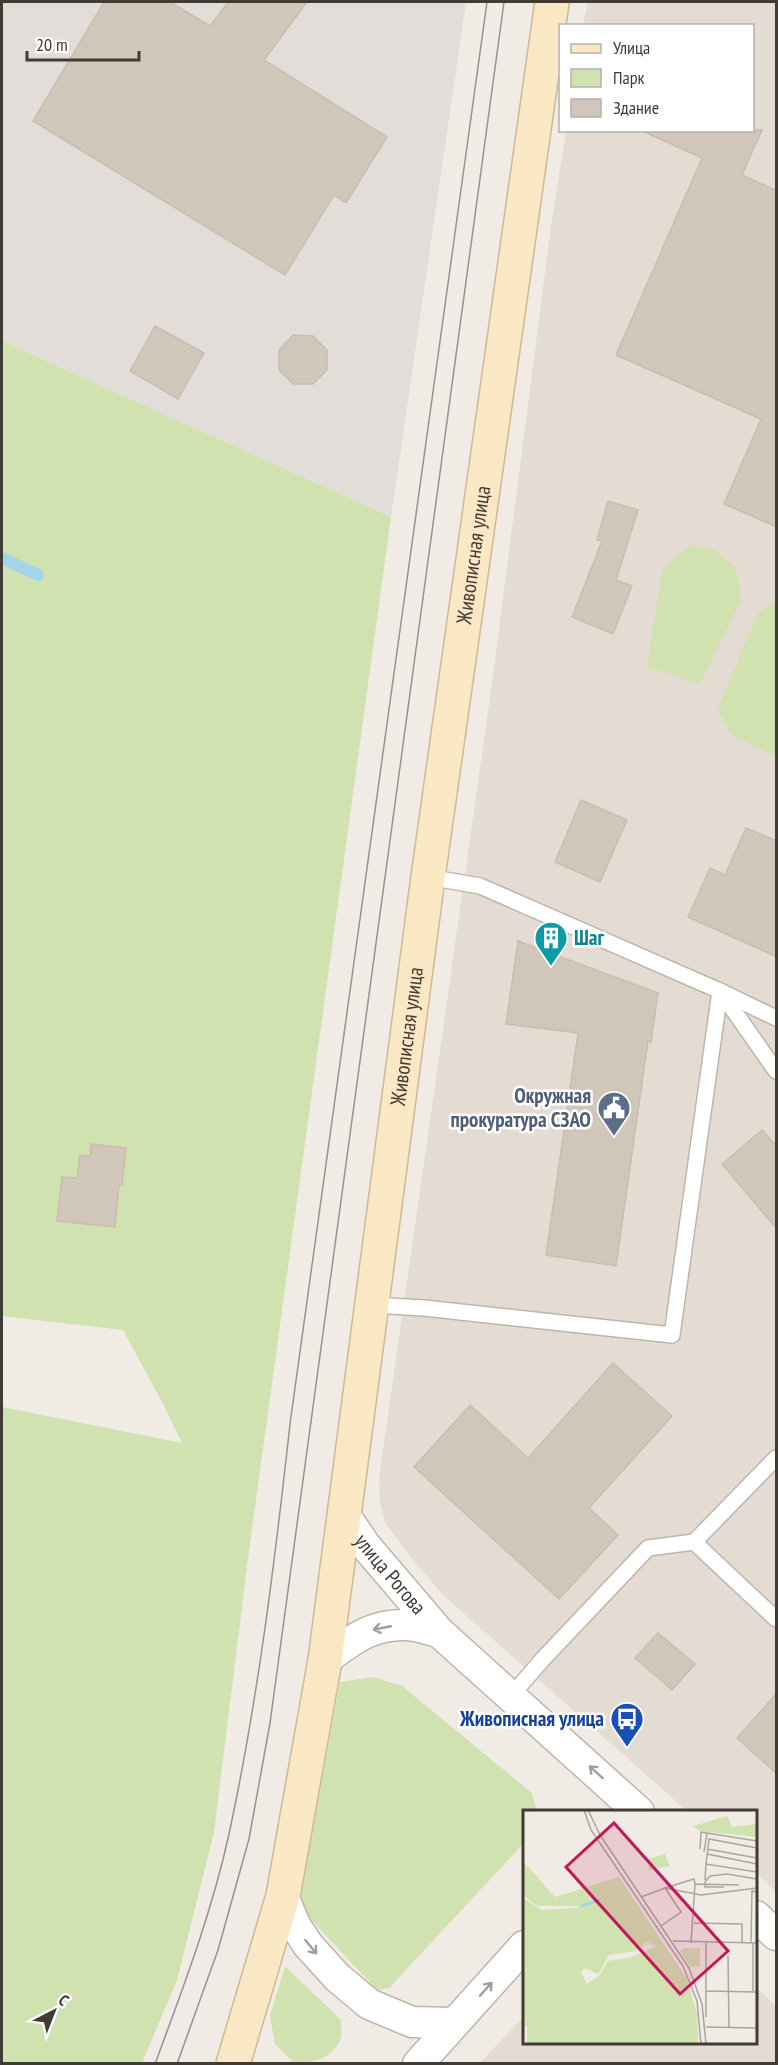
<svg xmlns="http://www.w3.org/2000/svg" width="778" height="2065" viewBox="0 0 778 2065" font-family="'PT Sans Narrow',sans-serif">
<rect width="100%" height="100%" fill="#f0ebe4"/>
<g fill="#e4dcd2">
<path d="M 588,2 L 776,2 L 776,1891 L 756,1873 L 756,1812 L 687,1811 L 443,1595 L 409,1555 L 386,1524 L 380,1503 L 379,1478 L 489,706 L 551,227 L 566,131 L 752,130 L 752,26 L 583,25 Z"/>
<path d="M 756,1987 L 776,2006 L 776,2063 L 480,2063 L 524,2016 L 524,2042 L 756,2042 Z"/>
</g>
<path fill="#e2ddd9" d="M 2,2 L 466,2 L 391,517 L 2,341 Z"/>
<g fill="#d0e2af">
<path d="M 2,341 L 391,517 L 248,1558 L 214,1832 L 177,1980 L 142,2063 L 2,2063 L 2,1407 L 182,1443 L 162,1402 L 123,1330 L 2,1316 Z"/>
<path d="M 689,545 L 713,549 L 736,568 L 741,600 L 700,684 L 647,667 L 662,570 Z"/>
<path d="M 776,602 L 776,756 L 731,735 L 718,709 L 758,612 Z"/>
<path d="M 373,1677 L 402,1686 L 532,1793 L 537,1811 L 524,1812 L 524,1843 L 389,1988 L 377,1990 L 303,1911 L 300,1896 L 340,1682 Z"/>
<path d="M 285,1966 L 341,2020 C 341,2026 342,2035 340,2040 C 332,2059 312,2063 294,2063 L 275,2044 L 270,2016 Z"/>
</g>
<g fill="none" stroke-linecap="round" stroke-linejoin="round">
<path stroke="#a3d4ea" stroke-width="12" d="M 2,558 L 38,575"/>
</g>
<g fill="#d1c6ba" stroke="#cbbdae" stroke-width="1.5">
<path d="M 104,2 L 170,2 L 210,26 L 228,2 L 307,2 L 264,60 L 387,137 L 346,203 L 334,195 L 285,275 L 33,121 Z"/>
<path d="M 640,130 L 762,130 L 742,175 L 777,191 L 777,527 L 724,504 L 761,419 L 616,355 L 702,158 Z"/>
<path d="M 155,326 L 204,353 L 178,399 L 130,371 Z"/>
<path d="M 293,335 L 313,336 L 327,350 L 327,370 L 313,384 L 293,384 L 279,370 L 279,350 Z"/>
<path d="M 608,501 L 638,510 L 616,580 L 632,586 L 613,634 L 572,617 L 602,541 L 597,540 Z"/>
<path d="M 581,800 L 627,820 L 600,882 L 555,862 Z"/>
<path d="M 746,828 L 777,841 L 777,957 L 688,917 L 710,868 L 725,875 Z"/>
<path d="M 518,941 L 658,993 L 651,1042 L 648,1041 L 616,1266 L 546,1255 L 578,1033 L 506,1024 Z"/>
<path d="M 762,1130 L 777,1147 L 777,1229 L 722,1164 Z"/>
<path d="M 91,1144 L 126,1148 L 122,1185 L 119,1185 L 115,1227 L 57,1221 L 62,1177 L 77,1178 L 80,1155 L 90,1156 Z"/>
<path d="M 613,1363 L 672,1416 L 589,1508 L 618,1535 L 559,1599 L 414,1467 L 470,1405 L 528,1458 Z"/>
<path d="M 658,1633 L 695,1664 L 672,1690 L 635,1658 Z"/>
<path d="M 777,1693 L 777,1774 L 737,1738 Z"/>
</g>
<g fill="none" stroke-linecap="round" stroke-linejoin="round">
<g stroke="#beb5aa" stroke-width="18">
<g id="lane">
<path d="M 428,877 L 480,886 L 720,991 L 776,1071"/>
<path d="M 372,1305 L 424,1308 L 672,1335 L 720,991 L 776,1018"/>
<path d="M 694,1542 L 776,1619"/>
<path d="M 511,1696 L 542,1660 L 648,1548 L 694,1542 L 776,1458"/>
</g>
</g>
<g stroke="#beb5aa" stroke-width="33">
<g id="street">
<path id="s1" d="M 344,1514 L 365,1545 L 439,1632 L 639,1812"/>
<path d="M 325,1660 C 352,1640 371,1624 406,1625 C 417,1625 429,1630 439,1632"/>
<path d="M 283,1896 L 295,1925 L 308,1945 L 337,1977 L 369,2004 L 412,2022 L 454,2023"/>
<path d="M 756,1916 L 776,1935"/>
<path d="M 418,2064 L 524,1946"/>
</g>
</g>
<g stroke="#cdb996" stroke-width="36">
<g id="secondary">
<path id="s2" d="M 233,2064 L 283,1896 L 325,1660 L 428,877 L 552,2"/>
</g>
</g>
<use href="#lane" stroke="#fff" stroke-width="15"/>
<use href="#street" stroke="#fff" stroke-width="30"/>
<use href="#secondary" stroke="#fae7c4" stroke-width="33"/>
<g stroke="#939393" stroke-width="1.5">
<path d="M 155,2064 C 183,1988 212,1912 229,1834 C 258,1700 275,1560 290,1424 L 487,2"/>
<path d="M 177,2064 L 218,1950 L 249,1839 L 270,1723 L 504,2"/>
</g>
</g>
<defs><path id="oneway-shaft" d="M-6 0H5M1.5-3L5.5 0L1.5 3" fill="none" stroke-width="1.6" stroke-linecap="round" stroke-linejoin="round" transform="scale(1.5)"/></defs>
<g stroke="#a09d9a">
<use href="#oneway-shaft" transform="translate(382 1628) rotate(169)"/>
<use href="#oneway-shaft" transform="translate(596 1772) rotate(-138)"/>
<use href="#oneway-shaft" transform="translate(311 1947) rotate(51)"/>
<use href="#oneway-shaft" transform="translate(486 1989) rotate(-48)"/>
</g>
<defs>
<g id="building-pin" transform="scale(1.725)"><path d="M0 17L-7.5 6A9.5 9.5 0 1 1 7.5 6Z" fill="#0f9aa8" stroke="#fff"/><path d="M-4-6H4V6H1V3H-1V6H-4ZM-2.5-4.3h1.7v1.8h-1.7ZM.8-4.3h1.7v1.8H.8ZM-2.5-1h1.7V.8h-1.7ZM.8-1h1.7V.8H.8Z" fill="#fff"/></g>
<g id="civic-pin" transform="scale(1.725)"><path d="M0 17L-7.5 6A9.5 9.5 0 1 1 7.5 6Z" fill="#5c6f8a" stroke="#fff"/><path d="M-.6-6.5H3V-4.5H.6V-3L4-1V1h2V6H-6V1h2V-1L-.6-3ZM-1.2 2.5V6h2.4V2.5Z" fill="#fff"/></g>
<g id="bus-pin" transform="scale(1.725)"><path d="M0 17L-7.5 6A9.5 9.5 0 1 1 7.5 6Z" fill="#1a4fb4" stroke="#fff"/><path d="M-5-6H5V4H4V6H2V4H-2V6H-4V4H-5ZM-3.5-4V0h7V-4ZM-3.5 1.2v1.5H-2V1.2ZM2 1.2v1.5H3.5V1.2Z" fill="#fff"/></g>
</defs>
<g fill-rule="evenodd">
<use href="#building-pin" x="551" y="938"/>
<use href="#civic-pin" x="614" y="1108"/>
<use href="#bus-pin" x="627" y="1719"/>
</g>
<g text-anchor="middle" stroke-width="5" stroke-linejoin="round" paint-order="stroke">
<g font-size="21" fill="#423b34" stroke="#fff">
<text dy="7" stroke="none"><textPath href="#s2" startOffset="1530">Живописная улица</textPath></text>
<text dy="7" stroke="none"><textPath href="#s2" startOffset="1044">Живописная улица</textPath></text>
<text dy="7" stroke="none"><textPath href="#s1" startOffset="76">улица Рогова</textPath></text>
</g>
<g font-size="21" font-weight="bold" fill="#0d838f" stroke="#fff" text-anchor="start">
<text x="574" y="945">Шаг</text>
</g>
<g font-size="21" font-weight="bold" fill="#4e5e75" stroke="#fff" text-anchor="end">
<text x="591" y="1103">Окружная<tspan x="591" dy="24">прокуратура СЗАО</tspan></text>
</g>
<g font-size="21" font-weight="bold" fill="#164399" stroke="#fff" text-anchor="end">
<text x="604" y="1726">Живописная улица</text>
</g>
</g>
<g transform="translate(523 1810)">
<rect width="234" height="234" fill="#f0ebe4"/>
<path d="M 204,6 L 209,17 L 234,14 L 234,27 L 177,21 L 170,16 ZM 142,44 L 147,56 L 126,60 L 125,49 ZM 0,51 L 32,87 L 96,67 L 164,169 L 174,204 L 175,234 L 4,234 L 4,216 L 0,216 L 0,88 L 19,100 L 53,98 L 57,96 L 14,96 L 0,85 ZM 124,132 L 134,136 L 109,147 L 85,151 L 77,165 L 64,174 L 58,162 L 62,158 L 75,164 L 86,145 L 112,141 ZM 161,138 L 177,138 L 177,157 L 167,157 L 157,141 Z" fill="#d0e2af" fill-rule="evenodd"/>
<path fill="none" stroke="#a3d4ea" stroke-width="3" d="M 58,96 L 77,90"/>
<path fill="none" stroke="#aaa59e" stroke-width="1.5" d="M 61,0 L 68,20 L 160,156 L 174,191 L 178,234M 65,0 L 77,25 L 166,158 L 179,194 L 183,234M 177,39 L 178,22 L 234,31M 184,39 L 234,48M 181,42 L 184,23M 184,44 L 234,54M 183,54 L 186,29 L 234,38M 182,70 L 183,54 L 234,62M 201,77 L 182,77 L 182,72 L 187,66 L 204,64 L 234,69M 118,87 L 142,78 L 178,85 L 234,78M 171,113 L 219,114 L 219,133M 138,116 L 158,102 L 142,78 L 171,69 L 172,74 L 216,75M 150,131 L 234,133M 168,133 L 172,74M 228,133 L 229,81 L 234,82M 230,133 L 230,181M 205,146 L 206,217M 183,181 L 234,182M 183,207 L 183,133M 183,217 L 234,218"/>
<path fill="#c2185b" fill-opacity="0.15" stroke="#c2185b" stroke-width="3" d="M 91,13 L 205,141 L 157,184 L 43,57 Z"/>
<rect width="234" height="234" fill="none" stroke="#423b34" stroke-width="3"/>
</g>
<rect width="778" height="2065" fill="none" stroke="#423b34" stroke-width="6"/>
<rect x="559" y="24" width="195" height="108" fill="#ffffff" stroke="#b3b1ae" stroke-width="1.5"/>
<rect x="571" y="44" width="30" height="9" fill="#fae7c4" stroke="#b3b1ae" stroke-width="1.5"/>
<text x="613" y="54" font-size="18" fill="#423b34">Улица</text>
<rect x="571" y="69" width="30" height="18" fill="#d0e2af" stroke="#b3b1ae" stroke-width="1.5"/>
<text x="613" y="84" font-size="18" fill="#423b34">Парк</text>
<rect x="571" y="99" width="30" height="18" fill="#d1c6ba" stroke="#b3b1ae" stroke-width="1.5"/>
<text x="613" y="114" font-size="18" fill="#423b34">Здание</text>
<g transform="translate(54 2011) rotate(42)" stroke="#ffffff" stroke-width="4.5" paint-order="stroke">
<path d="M0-4.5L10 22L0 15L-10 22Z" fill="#423b34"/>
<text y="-9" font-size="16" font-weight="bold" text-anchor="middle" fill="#423b34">С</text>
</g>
<path d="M27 51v9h112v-9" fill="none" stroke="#423b34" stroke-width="3"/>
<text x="36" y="51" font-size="18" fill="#423b34" stroke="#ffffff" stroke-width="4.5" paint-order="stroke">20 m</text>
</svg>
